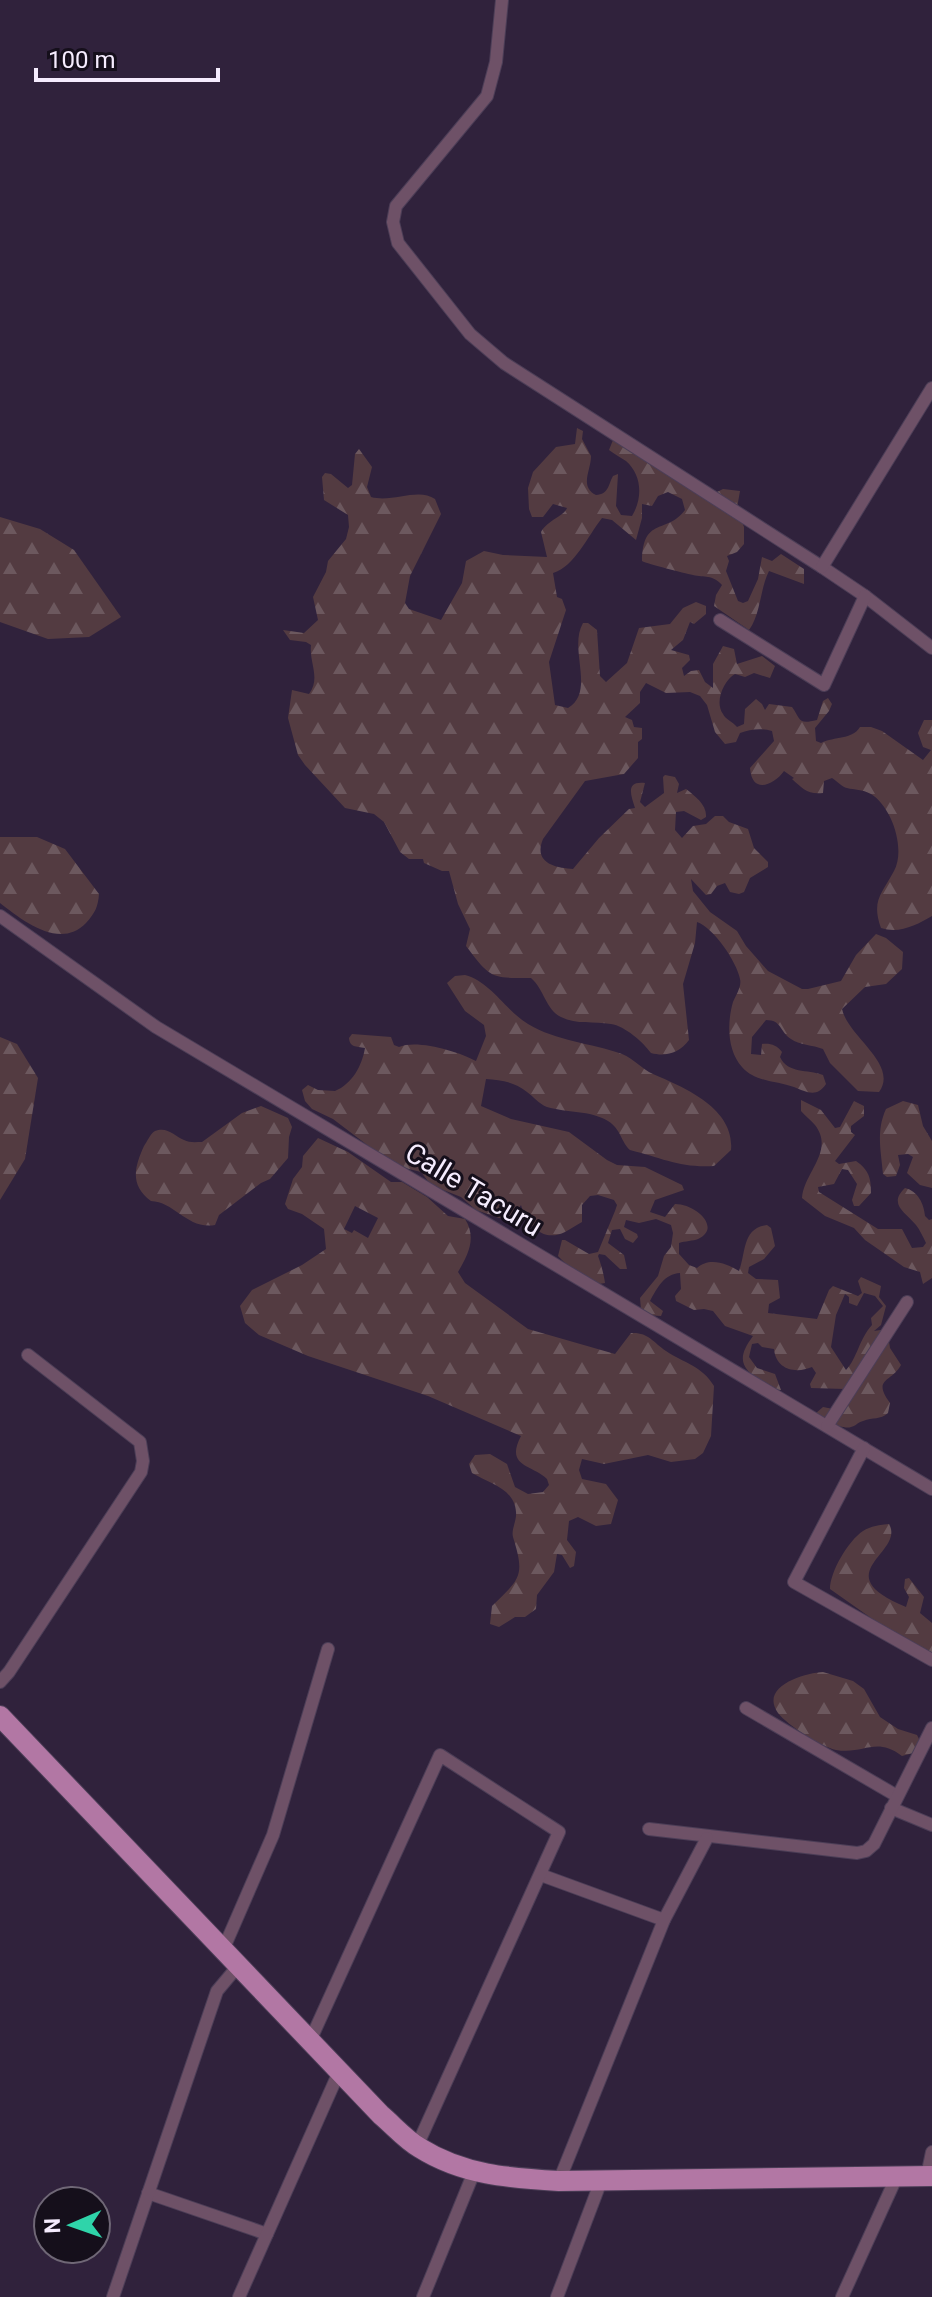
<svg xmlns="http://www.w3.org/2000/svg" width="932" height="2297" viewBox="0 0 932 2297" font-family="Roboto,sans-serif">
<defs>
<pattern id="forest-firs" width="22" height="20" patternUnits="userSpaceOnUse" patternTransform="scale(2)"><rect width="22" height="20" fill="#533b41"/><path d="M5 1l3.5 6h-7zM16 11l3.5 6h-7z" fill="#6c585e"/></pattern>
</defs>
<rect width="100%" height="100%" fill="#30223c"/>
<g fill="url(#forest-firs)" fill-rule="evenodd">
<path d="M 577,428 L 583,431 L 582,439 L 591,456 C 591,471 579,486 596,495 C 609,494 608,485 613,476 L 618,474 L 616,506 L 621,515 L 632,516 C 643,498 642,475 626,461 C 620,457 614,454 609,450 L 613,440 L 713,494 L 723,489 L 740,491 L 737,508 L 744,527 L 744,544 L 737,552 L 727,556 L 729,561 L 726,571 L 738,601 L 743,603 L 748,601 L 758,579 L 762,557 L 772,561 L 781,554 L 804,569 L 804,584 L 769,571 C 760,588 761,614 749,630 L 714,606 L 716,595 L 722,585 C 712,574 705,578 693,575 C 684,573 648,564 642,561 C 643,516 666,535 685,510 L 682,499 L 668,492 L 658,496 L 652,506 L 642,504 L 642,518 L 636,540 L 612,520 L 602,518 C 587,537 575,566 553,573 L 557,597 L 562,599 L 566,610 L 549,662 L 555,705 L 568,708 C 596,691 568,649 583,623 L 588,623 L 597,630 L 600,676 L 606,682 L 627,663 L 639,628 L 670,624 L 683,608 L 696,602 L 706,606 L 706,614 L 694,624 L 690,622 L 683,640 L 671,650 L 689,655 L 690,660 L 682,668 L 684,676 L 691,671 L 699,670 L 705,682 L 713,688 L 713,664 L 723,646 L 734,649 L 737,664 L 762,656 L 775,666 L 770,678 L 754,673 L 745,677 L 735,674 C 724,680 714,702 723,714 C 725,719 733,722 737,727 L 744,724 L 745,709 L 756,699 L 762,704 L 765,710 L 769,704 L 792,707 C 801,719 797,725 817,720 L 823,701 L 828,698 L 832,704 L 829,711 L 815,728 L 816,741 L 821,743 C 835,736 852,740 860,727 L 871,727 L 882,731 L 923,760 L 931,750 L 923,747 L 918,733 L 924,720 L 932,720 L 932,916 C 917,925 899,934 881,928 C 871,900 882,894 894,871 C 906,849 892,807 871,794 C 862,789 855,790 847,788 C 842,787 837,781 832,778 L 824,781 L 823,793 C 808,795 802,788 792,779 L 794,778 L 784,771 C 774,785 752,795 750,768 L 774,741 L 772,731 C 762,728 750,729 740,733 L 736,742 L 725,744 L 715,732 L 707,705 L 700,696 L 690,692 L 666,693 L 646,683 L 640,692 L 640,703 L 625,717 L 632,720 L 634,727 L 642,728 L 642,739 L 638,742 L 638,758 L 624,774 L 585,781 L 543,839 C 533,863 555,868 573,869 L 599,838 L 629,809 L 635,808 C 631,795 625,781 645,783 L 640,802 L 645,807 L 664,793 L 663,777 L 665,775 L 675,777 L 679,784 L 677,793 L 686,789 C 695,796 707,805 706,817 L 701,820 L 684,811 L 676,812 L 675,830 L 682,838 L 693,826 L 706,824 L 715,816 L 723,816 L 729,822 L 748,829 L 754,848 L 768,862 L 768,867 L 750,878 L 744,892 L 739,894 L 730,892 L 725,883 L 717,886 L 711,894 L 706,895 L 691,879 L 693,891 L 710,912 L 737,931 L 746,946 L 768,971 L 802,989 L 808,989 L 841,981 L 856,955 L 876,934 L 886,938 L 903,952 L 902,969 L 886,984 L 865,987 L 842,1009 C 848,1037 899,1064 879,1092 L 858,1091 L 830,1063 L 823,1049 C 813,1045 799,1045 791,1039 C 779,1031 782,1020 766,1020 L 752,1037 L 751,1054 L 761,1055 L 762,1044 C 770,1043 777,1045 782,1052 L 780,1057 C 788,1074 807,1069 823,1075 L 826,1084 C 817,1098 806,1092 794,1087 C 777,1081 755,1082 742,1067 C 727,1050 727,1023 733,1002 C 736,995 742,986 740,979 C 737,962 713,927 697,922 L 695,943 L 683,984 L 689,1040 C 679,1053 666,1057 651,1053 C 643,1042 625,1026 611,1024 C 594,1021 577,1025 561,1017 C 546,1010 544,989 531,978 C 491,978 491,979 466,946 L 470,929 L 458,904 L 449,871 L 442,871 L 424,863 L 423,859 L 409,859 L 400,852 L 384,822 L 374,814 L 345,808 L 305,765 L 298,755 L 288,718 L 292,690 L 309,694 C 321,678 309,663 311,645 L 306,642 L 290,640 L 283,630 L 304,633 L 318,620 L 313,597 L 326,572 L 328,561 L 346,539 L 349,527 L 348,515 L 324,500 L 322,477 L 325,473 L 331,474 L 348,488 L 352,485 L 355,454 L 359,449 L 372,467 L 367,487 L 371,497 C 393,503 418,487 435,499 L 441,514 L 410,576 L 405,603 L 409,609 L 441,620 L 462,583 L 466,561 L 484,551 L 503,555 L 547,557 L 541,532 C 548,520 564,516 567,508 L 553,504 L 543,517 L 532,517 L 529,509 L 528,488 L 533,472 L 556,447 L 575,444 Z"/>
<path d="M 0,517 L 40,529 L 74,550 L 121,617 L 89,637 L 48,639 L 0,622 Z"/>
<path d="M 0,837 L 37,837 L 65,849 L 99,894 C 98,907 95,913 86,923 C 60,950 23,921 0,903 Z"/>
<path d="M 465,975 C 491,982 505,1010 528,1024 C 556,1041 591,1043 622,1054 C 634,1059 642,1069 653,1074 C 683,1087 735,1108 731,1150 L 714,1166 C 680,1168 662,1158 630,1150 C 621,1142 621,1129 608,1121 C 590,1110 567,1113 547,1107 C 539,1104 534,1097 527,1092 C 515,1082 501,1080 486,1079 L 481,1106 L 511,1119 L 569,1132 L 607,1160 L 617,1165 L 645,1167 L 682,1185 L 684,1190 L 655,1200 L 650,1212 L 665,1217 L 675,1204 C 696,1204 722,1228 698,1239 C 693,1241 685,1241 679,1243 L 679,1254 L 689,1265 L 697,1268 C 709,1257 726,1263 739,1271 C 746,1253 742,1228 767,1225 L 771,1228 L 775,1246 L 764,1259 L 749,1267 L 748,1273 L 756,1279 L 778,1280 L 780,1298 L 769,1304 L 768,1313 L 817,1319 L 829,1290 L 833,1286 L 858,1296 L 862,1293 L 858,1281 L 861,1277 L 881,1286 L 879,1297 L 886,1306 L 881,1325 L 874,1331 L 887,1329 L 890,1348 L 901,1365 C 891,1383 872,1378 890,1403 L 888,1413 C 880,1420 873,1417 863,1421 C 856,1423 858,1425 851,1427 C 843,1430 821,1419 815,1414 L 823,1407 L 833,1409 L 846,1389 L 811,1388 L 810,1384 L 816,1373 L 812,1367 C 796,1374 776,1370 774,1349 L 762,1347 L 758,1343 L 752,1344 L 749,1357 L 757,1368 L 775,1374 L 781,1390 C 773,1390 770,1387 763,1383 C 741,1368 736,1359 753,1336 L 725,1326 L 713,1311 L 704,1309 L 694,1310 L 676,1301 L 675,1296 L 681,1289 L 680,1273 C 664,1274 657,1288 650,1301 L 663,1311 L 661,1316 L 647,1315 L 641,1309 L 640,1298 L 658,1276 L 664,1256 L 671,1247 L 673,1233 L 671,1225 L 656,1219 L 639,1223 L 626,1220 L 624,1227 L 637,1234 L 638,1237 L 633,1243 L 625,1239 L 620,1229 L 612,1230 L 608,1243 L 624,1255 L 627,1269 L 620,1269 L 605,1255 L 599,1254 L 598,1256 C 601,1264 604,1275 605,1283 L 599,1284 C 585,1274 569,1269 558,1256 L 562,1240 L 565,1240 L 589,1254 L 598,1252 L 615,1211 L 617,1205 L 614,1200 L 598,1195 L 590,1196 L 582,1205 L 582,1222 C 576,1225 571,1229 565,1232 C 543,1243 527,1225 521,1205 L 512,1218 L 499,1218 L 476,1210 L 461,1197 L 431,1185 L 421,1172 L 401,1167 L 383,1157 L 333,1119 L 312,1109 L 305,1101 L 302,1090 L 308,1085 L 318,1090 L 335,1091 C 352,1084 362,1066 365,1048 C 356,1046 350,1048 349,1038 L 352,1034 L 391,1037 L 394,1045 L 399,1047 C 416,1039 458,1051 476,1061 L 486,1036 L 484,1025 L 465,1011 L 447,983 L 455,976 ZM 864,1293 L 875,1296 L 883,1306 L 871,1318 L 872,1325 C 859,1339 857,1359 846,1370 L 831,1347 L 836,1315 L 845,1294 L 849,1297 L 849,1303 L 857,1306 Z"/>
<path d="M 0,1037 L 17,1044 L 38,1078 L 25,1159 L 0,1200 Z"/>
<path d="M 801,1100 L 821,1110 L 835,1128 L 840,1127 L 854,1101 L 864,1106 L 864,1116 L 851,1126 L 851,1132 L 855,1135 L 835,1161 L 839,1164 L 856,1161 C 869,1170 871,1178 871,1193 L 859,1206 L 854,1206 L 852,1200 L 857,1184 L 848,1170 L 842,1169 L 834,1184 L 818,1187 L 819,1192 L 878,1229 L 902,1229 L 912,1248 L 923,1247 L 926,1243 C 923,1237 920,1230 916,1225 C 905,1212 888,1204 905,1188 C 918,1191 924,1204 925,1216 L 929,1220 L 932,1219 L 932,1278 L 923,1284 L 920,1272 L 904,1267 L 865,1240 L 854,1228 L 825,1216 L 802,1198 C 804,1172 835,1151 815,1125 C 811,1120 805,1116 801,1111 Z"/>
<path d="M 903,1101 L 918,1105 L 923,1126 L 932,1141 L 932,1188 L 920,1185 L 907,1173 L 913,1157 L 908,1154 L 898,1155 L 900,1165 L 896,1176 L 887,1177 L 883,1174 C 881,1150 876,1131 886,1109 Z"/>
<path d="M 261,1106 L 288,1118 L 292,1127 L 289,1137 L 288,1158 L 270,1179 L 261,1183 L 219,1215 L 215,1225 C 188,1230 175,1202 151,1201 C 130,1185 134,1168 144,1146 C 147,1142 150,1134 155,1131 C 167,1126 175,1136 184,1140 C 189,1143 196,1142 202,1142 L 242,1113 Z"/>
<path d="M 318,1138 L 348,1152 L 391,1182 L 402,1182 L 427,1197 L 448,1216 L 465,1219 C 477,1238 468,1255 458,1272 L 465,1283 L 528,1329 L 615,1354 L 631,1333 C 648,1332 653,1342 666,1351 C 684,1363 702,1366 714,1386 L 711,1436 L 703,1453 L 695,1459 L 671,1462 L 648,1455 L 604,1464 L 582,1459 L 579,1470 L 582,1479 L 606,1484 L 618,1500 L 611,1524 L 596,1526 L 578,1517 L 569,1521 L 567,1540 L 576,1552 L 574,1566 L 570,1568 L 562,1555 L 557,1554 L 554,1572 L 537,1595 L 536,1609 L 525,1617 L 515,1617 L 499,1627 L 490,1624 L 492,1606 C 521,1578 525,1576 513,1537 C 511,1529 517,1521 516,1512 C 515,1489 489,1483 472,1473 L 469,1464 L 475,1455 L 490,1454 L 507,1464 L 515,1487 L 528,1494 L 543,1492 L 549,1485 L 547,1479 C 531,1464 505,1467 521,1436 L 428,1396 L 308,1356 L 259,1335 L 245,1323 L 240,1306 L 252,1290 L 302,1265 L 326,1249 L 324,1229 L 302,1214 L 288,1209 L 285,1204 L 293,1179 L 302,1167 L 303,1156 ZM 355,1206 L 378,1218 L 368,1238 L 354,1230 L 352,1233 L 344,1229 Z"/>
<path d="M 889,1524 C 906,1553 824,1573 906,1607 L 909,1597 L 904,1588 L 905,1579 L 909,1578 L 924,1597 L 920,1613 L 932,1623 L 932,1653 L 927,1653 L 881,1625 L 830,1589 C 830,1572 848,1541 863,1531 C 871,1526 880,1525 889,1524 Z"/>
<path d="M 823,1672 L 853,1681 L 864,1689 L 880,1717 L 898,1729 L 917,1735 L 919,1739 L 913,1753 L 902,1756 C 875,1736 864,1755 836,1750 C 822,1747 787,1725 778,1713 C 759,1686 805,1673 823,1672 Z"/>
</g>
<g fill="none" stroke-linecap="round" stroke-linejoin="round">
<g stroke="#4c3e57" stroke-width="14">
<g id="street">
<path d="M 502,0 L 496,62 L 487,96 L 396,206 L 393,222 L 398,243 L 470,334 L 504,363 L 822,567 L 865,596 L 932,648"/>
<path d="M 822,567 L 932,388"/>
<path d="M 720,620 L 824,685 L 865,596"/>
<path d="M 0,916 L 156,1027 L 932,1489"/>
<path d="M 827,1426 L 907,1302"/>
<path d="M 864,1448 L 794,1582 L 932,1660"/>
<path d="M 0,1682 L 9,1672 L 141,1472 L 143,1461 L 140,1442 L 28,1355"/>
<path d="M 746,1708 L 897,1796"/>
<path d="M 891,1808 L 932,1825"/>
<path d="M 649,1829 L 857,1853 L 866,1851 L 874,1844 L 932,1728"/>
<path d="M 541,1875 L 664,1920"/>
<path d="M 223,1950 L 273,1835 L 328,1649"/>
<path d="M 310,2041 L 440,1755 L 559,1832 L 417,2146"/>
<path d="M 927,2176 L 932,2152"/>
<path d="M 559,2181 L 664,1920 L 707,1838"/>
<path d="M 148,2193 L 267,2234"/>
<path d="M 113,2297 L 217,1991 L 238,1966"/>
<path d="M 239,2297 L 339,2072"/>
<path d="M 423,2297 L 474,2172"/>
<path d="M 557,2297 L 601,2181"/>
<path d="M 842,2297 L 897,2176"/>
</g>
</g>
<g stroke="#4c3e57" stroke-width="22">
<path id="primary" d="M 0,1716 L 381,2115 C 394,2126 406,2140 420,2148 C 463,2175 509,2178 559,2181 L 932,2176"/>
</g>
<use href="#street" stroke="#6e5167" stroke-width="12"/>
<use href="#primary" stroke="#b277a4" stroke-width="20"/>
</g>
<g text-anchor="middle" stroke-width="6" stroke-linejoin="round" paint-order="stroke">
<g font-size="28" fill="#f5ecfe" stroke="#150f1b">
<text transform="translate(474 1189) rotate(31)" y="10">Calle Tacuru</text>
</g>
</g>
<g transform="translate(72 2225) rotate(268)"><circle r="38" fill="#150f1b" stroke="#6f6776" stroke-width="2"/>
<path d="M0-6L14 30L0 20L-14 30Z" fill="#2fd4aa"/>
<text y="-12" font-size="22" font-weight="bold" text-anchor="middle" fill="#f5ecfe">N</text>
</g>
<path d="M36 68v12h182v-12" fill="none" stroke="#f5ecfe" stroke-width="4"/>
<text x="48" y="68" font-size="24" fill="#f5ecfe" stroke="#150f1b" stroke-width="6" paint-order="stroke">100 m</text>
</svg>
